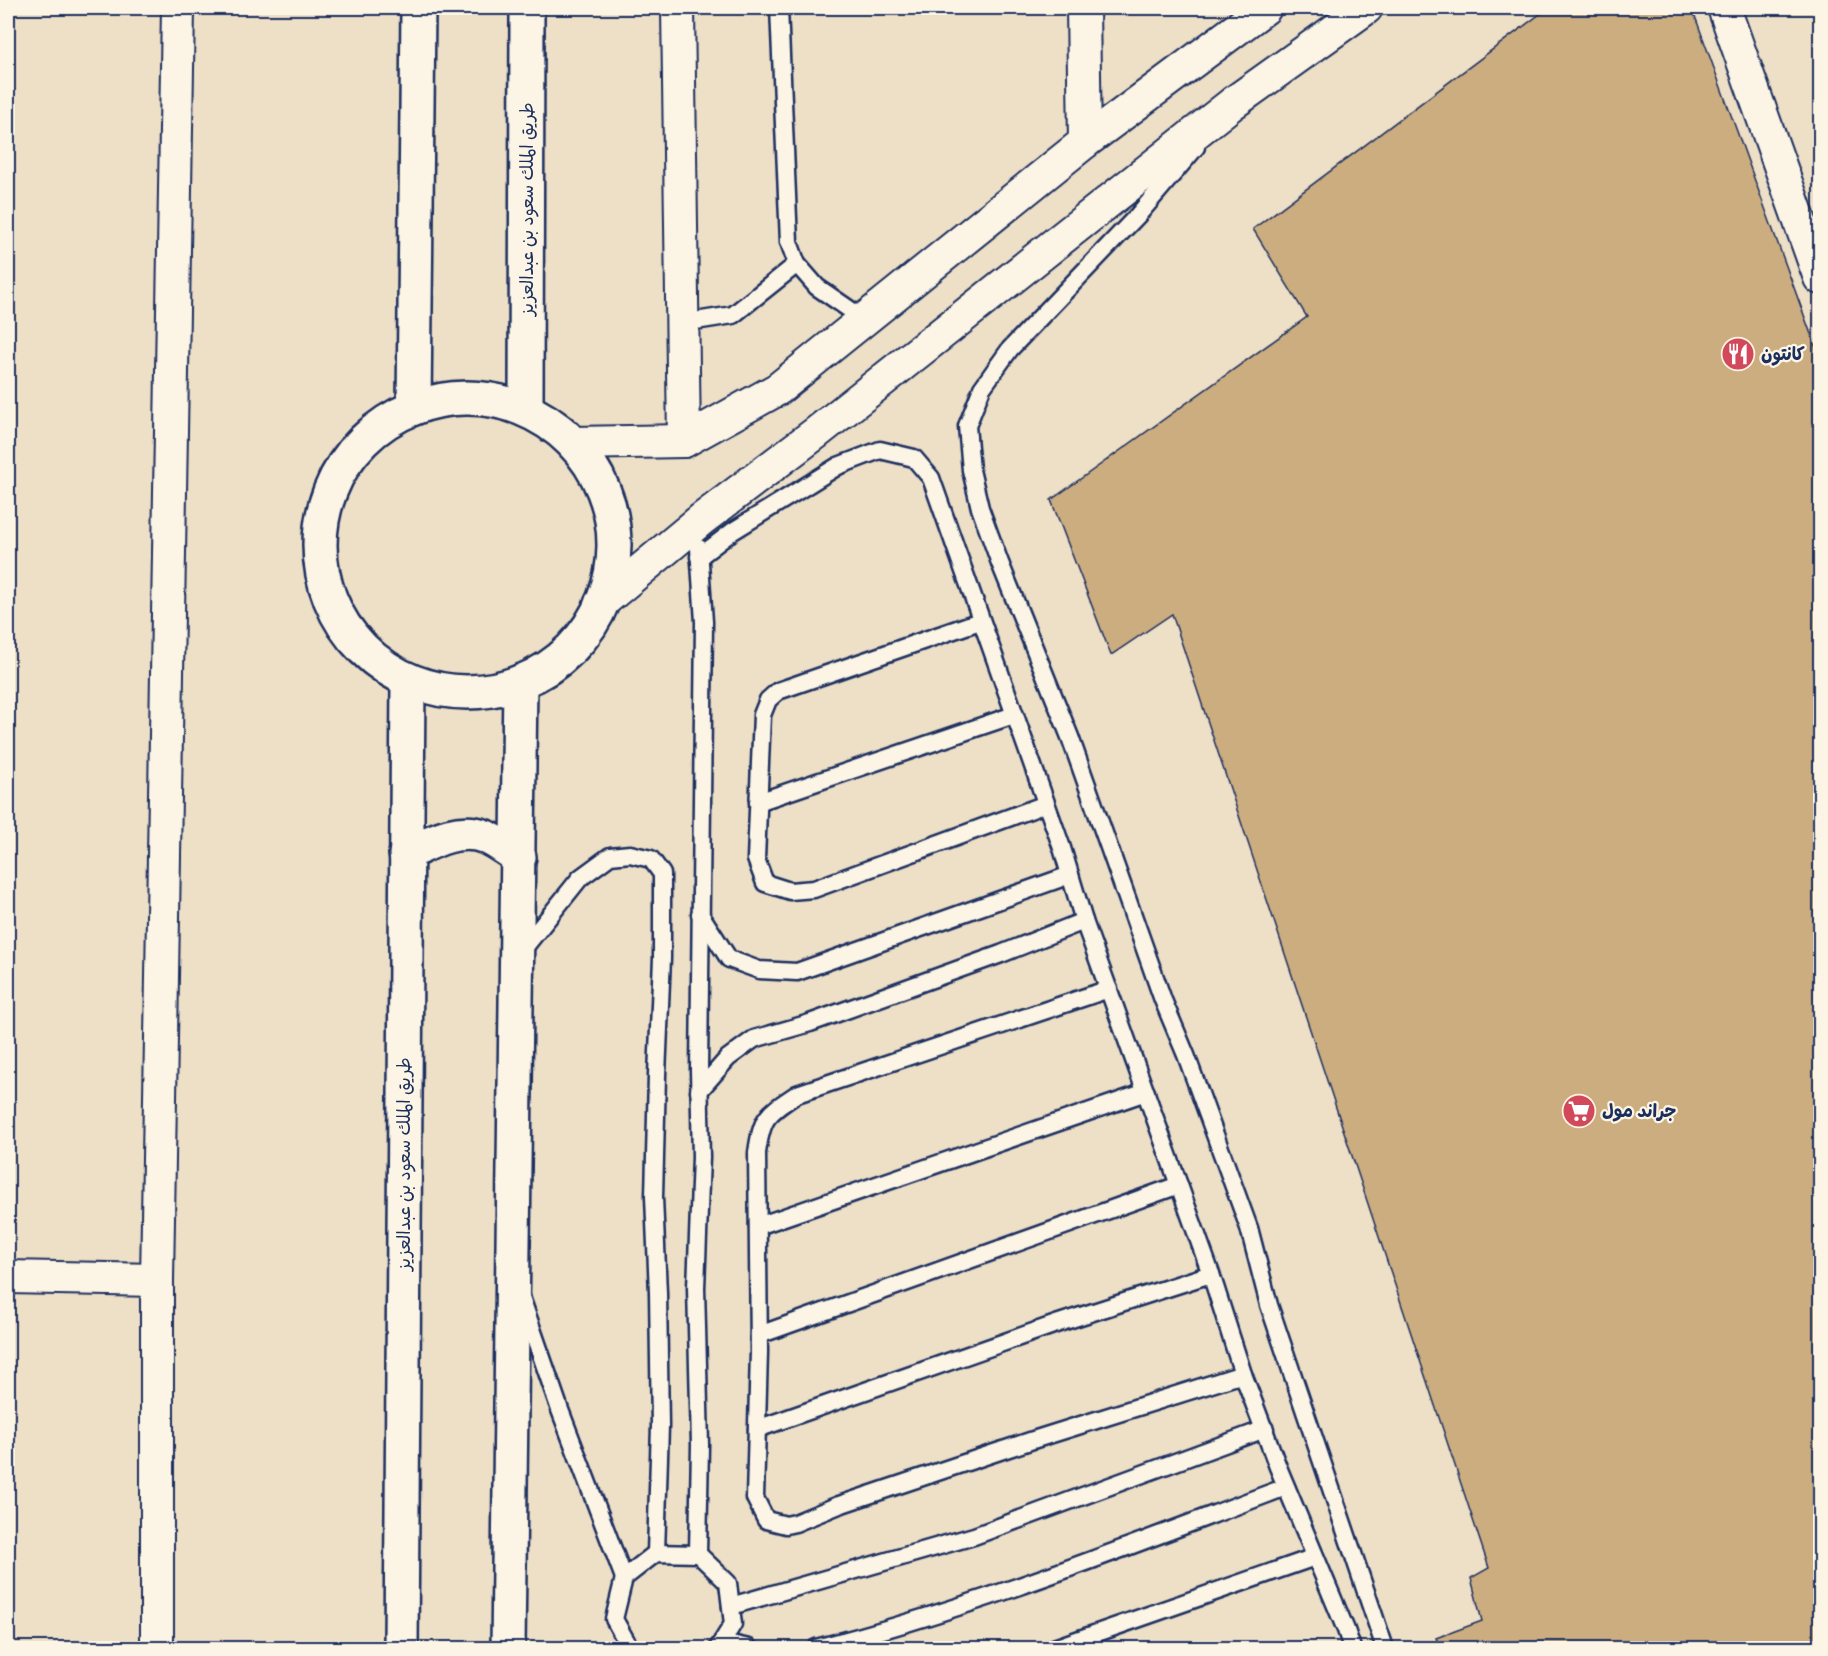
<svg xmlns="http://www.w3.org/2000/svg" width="1828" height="1656" viewBox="0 0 1828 1656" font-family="'Gochi Hand','Playpen Sans Arabic',sans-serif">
<rect width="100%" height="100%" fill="#eedfc7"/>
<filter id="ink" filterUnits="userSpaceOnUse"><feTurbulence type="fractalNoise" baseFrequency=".0167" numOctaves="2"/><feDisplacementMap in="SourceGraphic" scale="12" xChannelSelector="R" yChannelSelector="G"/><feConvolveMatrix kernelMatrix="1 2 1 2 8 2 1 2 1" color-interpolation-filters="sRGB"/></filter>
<g filter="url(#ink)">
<path fill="#ccad80" stroke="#1b2f5e" stroke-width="1.5" d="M 1548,8 L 1692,8 L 1820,359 L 1820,1648 L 1440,1648 L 1436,1638 L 1482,1621 L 1471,1578 L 1489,1568 L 1172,614 L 1111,655 L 1051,500 L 1307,317 L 1253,229 Z"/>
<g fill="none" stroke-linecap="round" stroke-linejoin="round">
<g stroke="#1b2f5e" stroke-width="21">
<g id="service">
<path d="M 779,8 L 789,242 L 797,264 L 817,287 L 865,320"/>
<path d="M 1196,147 L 1138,215 L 1010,349 L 982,388 L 967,426 L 971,470 L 980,508 L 1000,563 L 1070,737 L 1163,1000 L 1186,1055 L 1249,1228 L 1269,1305 L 1385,1648"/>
<path d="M 683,323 L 733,315 L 797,264"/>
<path d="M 699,557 L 733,531 L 838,466 L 880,450 L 914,458 L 931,478 L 1062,848 L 1084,921 L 1211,1274 L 1243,1374 L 1278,1467 L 1346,1630 L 1352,1648"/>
<path d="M 980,621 L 778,691 L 768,700 L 762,715 L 756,859 L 765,883 L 790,891 L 814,889 L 1046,804"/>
<path d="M 758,802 L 1014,715"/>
<path d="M 700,914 L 729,959 L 759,970 L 797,972 L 1070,875"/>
<path d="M 520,953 L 580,878 L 610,856 L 630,854 L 651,859 L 662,874 L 662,958 L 657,1075 L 654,1197 L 658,1293 L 660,1426 L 656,1553"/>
<path d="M 1109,989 L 797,1094 C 767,1114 762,1116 757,1153 L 759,1352 L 755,1498 L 766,1520 L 786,1525 L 795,1523 L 839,1505 L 1036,1439 L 1243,1374"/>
<path d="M 699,1091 L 728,1058 L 754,1039 L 810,1023 L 1001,954 L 1084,921"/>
<path d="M 758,1226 L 1146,1092"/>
<path d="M 521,1297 L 560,1410 L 624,1578"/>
<path d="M 759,1335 L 1179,1185"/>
<path d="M 757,1429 L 1059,1323 L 1211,1274"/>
<path d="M 698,1554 L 700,1445 L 696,1288 L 701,1157 L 699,1070 L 704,622 L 699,548"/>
<path d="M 731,1606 L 974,1536 L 1265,1429"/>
<path d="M 722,1642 L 749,1648"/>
<path d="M 630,1648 L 614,1619 L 624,1578 L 656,1553 L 698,1554 L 728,1583 L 733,1624 L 718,1648"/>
<path d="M 816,1648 C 976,1608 1131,1545 1286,1487"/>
<path d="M 1054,1648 L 1315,1557"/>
</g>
</g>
<g stroke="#1b2f5e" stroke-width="36">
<g id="minor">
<path d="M 678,8 L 684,441"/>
<path d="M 1083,8 L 1085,142"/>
<path d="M 1724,8 L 1820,278"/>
<path d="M 573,443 L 684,441 L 778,389 L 1085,142 L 1265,8"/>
<path d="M 601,603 L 702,519 L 816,433 L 1233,103 L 1366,8"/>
<path d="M 8,1277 L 157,1280"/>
<path d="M 157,1648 L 157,1280 L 178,8"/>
</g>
</g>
<g stroke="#1b2f5e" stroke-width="38">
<g id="trunk">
<circle cx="467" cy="545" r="147"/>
<path d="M 414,408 L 418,8"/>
<path d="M 526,410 L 527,8"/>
<path d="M 406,854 C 431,842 458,826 486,837 C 498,842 508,851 519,857"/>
<path d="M 401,1648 L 408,680"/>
<path d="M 508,1648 L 520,682"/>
</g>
</g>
<use href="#service" stroke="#fcf5e5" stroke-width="16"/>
<use href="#minor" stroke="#fcf5e5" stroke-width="32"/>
<use href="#trunk" stroke="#fcf5e5" stroke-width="33"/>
</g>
</g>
<defs>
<g id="restaurant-disc" transform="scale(1.725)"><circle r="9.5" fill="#d1495b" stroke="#fcf5e5"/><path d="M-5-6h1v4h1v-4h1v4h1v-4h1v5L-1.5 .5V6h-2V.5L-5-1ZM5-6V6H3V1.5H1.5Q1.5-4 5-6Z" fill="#fff"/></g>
<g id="supermarket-disc" transform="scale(1.725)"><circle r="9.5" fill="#d1495b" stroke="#fcf5e5"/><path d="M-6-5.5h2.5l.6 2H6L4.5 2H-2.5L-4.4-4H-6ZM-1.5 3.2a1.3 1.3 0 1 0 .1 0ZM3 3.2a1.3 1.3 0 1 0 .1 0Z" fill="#fff"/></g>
</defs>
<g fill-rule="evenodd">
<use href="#restaurant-disc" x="1738" y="354"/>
<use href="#supermarket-disc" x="1579" y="1111"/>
</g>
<g text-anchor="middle" stroke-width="4.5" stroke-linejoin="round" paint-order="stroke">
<g font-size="18" fill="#1b2f5e" stroke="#fcf5e5">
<text transform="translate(527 209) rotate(-90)" y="6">طريق الملك سعود بن عبدالعزيز</text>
<text transform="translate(404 1164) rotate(-90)" y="6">طريق الملك سعود بن عبدالعزيز</text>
</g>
<g font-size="18" font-weight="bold" fill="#1b2f5e" stroke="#fcf5e5" text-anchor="start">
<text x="1761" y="360">كانتون</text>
<text x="1602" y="1117">جراند مول</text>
</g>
</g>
<rect width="1828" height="1656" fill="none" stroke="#fcf5e5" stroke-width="30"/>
<rect x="15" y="15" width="1798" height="1626" fill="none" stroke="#1b2f5e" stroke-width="2" filter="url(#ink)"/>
</svg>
